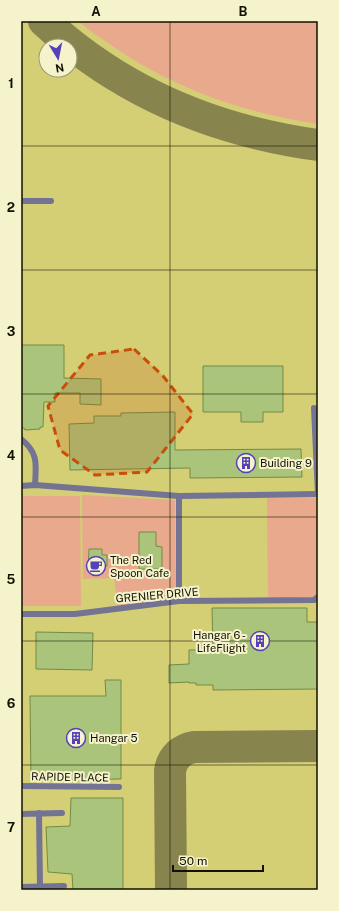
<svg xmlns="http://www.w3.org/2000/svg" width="339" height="911" viewBox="0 0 339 911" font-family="'Public Sans',sans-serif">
<rect width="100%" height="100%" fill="#dad484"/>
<path fill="#d4ce75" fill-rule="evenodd" d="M 21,21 L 318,21 L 318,890 L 21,890 ZM 46,46 L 70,46 L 70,70 L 46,70 Z"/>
<g fill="#e8a98d">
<path d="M 78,21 L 318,21 L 318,124 C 242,113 170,87 108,43 C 98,36 87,29 78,21 Z"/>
<path d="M 82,495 L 175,500 L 176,599 L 118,607 L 114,578 L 83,579 Z"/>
<path d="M 21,496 L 80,496 L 81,606 L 21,606 Z"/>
<path d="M 267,498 L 316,498 L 318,500 L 318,594 L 313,597 L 268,598 Z"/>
</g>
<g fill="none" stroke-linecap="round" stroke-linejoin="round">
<g stroke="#88844e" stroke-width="32">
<path d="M 44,21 C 121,92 215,131 318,145"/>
<path d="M 171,890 L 170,771 C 172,757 182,749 194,747 L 318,746"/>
</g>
</g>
<g fill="#aac57b" stroke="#728b44">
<path d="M 21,345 L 64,345 L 64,378 L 101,379 L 101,405 L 80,404 L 80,393 L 55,393 L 55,402 L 44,402 L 43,427 L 40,427 L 40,429 L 25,430 L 24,428 L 21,428 Z"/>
<path d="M 203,366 L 283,366 L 283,412 L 263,412 L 263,422 L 241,422 L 241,412 L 203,412 Z"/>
<path d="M 175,412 L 175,450 L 301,449 L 302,477 L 190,478 L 190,468 L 70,470 L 69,424 L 94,423 L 94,416 L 121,416 L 121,413 Z"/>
<path d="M 139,532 L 156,532 L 156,546 L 162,547 L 162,569 L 139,569 Z"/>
<path d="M 89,549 L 102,549 L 102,555 L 107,555 L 107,566 L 102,566 L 102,571 L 88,571 Z"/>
<path d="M 212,608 L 307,608 L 307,622 L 318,622 L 318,689 L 213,690 L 213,685 L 196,685 L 196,683 L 189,683 L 189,682 L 169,683 L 169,665 L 189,664 L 189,650 L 213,650 Z"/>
<path d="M 36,632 L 93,633 L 92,670 L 36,669 Z"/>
<path d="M 105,680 L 121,680 L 121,779 L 31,780 L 30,696 L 106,696 Z"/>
<path d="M 71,798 L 123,798 L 123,890 L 73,890 L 72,874 L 48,872 L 46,827 L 70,826 Z"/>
</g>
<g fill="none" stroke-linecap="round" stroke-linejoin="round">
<g stroke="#737393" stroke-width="6">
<path d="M 21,201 L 51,201"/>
<path d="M 314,408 L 318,494"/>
<path d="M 21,439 C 39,453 36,465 35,485"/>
<path d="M 21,486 L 35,485 L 179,496 L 318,494"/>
<path d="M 179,496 L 179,601"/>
<path d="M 21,614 L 75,614 L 179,601 L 314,600 L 318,597"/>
<path d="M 21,786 L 119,787"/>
<path d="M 39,813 L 40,887"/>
<path d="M 21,814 L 62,813"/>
<path d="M 21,887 L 64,886"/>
</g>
</g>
<path fill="#c84e0a" fill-opacity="0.2" stroke="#c84e0a" stroke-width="3" stroke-dasharray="8 5" stroke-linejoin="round" d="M 134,349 L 163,376 L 193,414 L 147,472 L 95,475 L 60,450 L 48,406 L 90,355 Z"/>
<path fill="none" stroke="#131100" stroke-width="1" stroke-opacity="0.55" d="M 170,21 L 170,890M 21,146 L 318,146M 21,270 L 318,270M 21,394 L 318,394M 21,517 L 318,517M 21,641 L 318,641M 21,765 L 318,765"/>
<defs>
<g id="building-ring" transform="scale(1)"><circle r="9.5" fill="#f5f3cc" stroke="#5541b9" stroke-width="1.5"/><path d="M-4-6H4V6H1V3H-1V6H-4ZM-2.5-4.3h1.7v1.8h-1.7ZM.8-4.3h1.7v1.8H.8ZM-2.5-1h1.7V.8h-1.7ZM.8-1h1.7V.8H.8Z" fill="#5541b9"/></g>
<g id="cafe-ring" transform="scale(1)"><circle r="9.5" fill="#f5f3cc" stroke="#5541b9" stroke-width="1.5"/><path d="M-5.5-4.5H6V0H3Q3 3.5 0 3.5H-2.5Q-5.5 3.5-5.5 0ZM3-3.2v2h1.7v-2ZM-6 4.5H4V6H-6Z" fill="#5541b9"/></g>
</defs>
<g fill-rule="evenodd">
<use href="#building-ring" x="246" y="463"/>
<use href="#cafe-ring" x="96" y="566"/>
<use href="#building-ring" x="260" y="641"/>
<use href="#building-ring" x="76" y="738"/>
</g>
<g text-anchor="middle" stroke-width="4" stroke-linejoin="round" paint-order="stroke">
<g font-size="11" fill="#131100" stroke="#f5f3cc" text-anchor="start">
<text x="260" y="467">Building 9</text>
<text x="110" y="564">The Red<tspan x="110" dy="13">Spoon Cafe</tspan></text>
<text x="246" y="639" text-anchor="end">Hangar 6 -<tspan x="246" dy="13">LifeFlight</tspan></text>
<text x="90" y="742">Hangar 5</text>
</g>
<g font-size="11" fill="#131100" stroke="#f5f3cc">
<text transform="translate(157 595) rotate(-5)" y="4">GRENIER DRIVE</text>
<text transform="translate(70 777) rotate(1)" y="4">RAPIDE PLACE</text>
</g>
</g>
<rect width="339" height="911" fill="none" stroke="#f5f3cc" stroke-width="44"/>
<g transform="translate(58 58) rotate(170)"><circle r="19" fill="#f5f3cc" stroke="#9b997a"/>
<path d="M0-3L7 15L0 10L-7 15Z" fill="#5541b9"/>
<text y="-6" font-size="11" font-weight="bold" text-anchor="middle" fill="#131100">N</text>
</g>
<path d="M173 865v6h90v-6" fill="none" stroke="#131100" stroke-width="2"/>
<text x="179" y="865" font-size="12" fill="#131100" stroke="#f5f3cc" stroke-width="3" paint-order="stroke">50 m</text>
<rect x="22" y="22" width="295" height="867" fill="none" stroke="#131100" stroke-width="1.5"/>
<g font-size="13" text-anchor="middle" font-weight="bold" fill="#131100">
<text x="96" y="16">A</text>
<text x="243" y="16">B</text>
<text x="11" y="88">1</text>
<text x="11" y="212">2</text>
<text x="11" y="336">3</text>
<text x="11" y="460">4</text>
<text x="11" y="584">5</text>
<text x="11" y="708">6</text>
<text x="11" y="832">7</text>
</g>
</svg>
